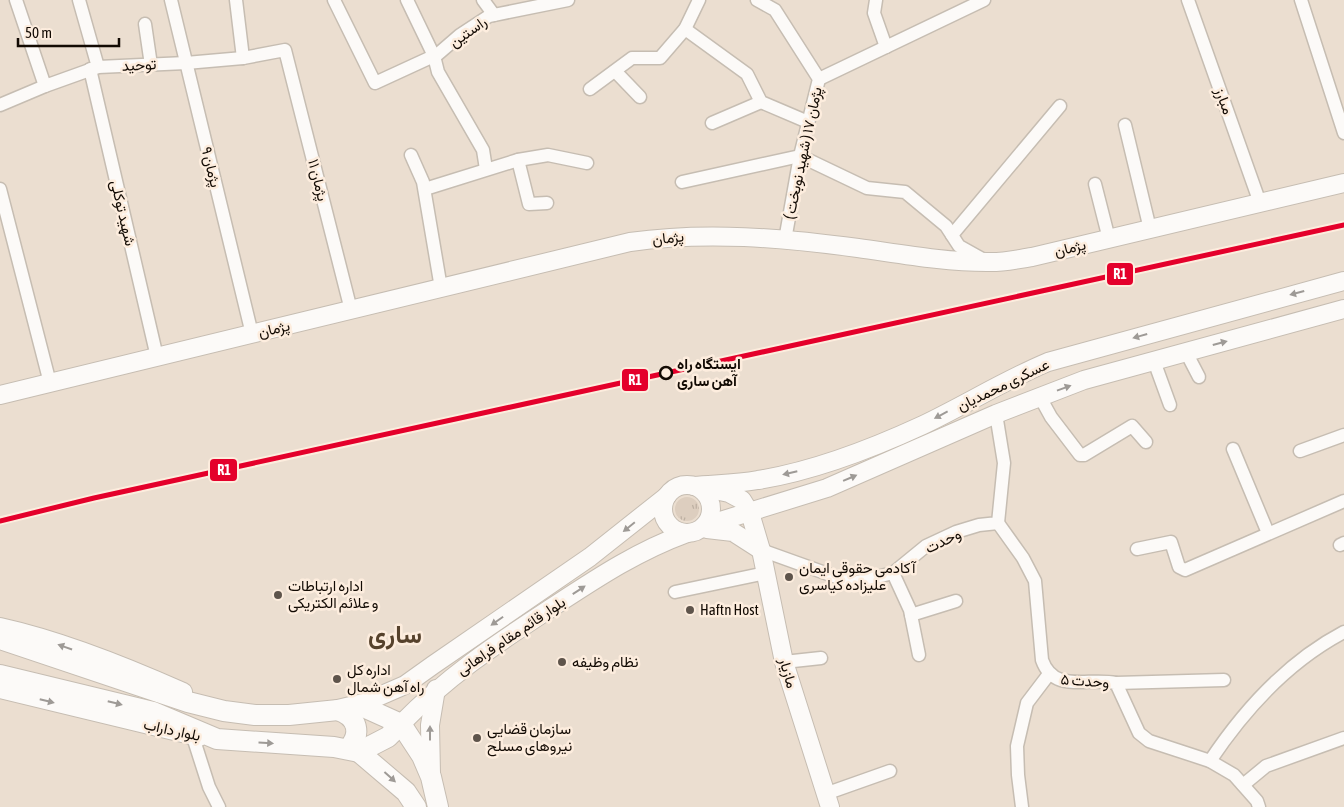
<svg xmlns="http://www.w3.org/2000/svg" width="1344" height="807" viewBox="0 0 1344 807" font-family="'Asap Condensed',Vazirmatn,sans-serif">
<defs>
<pattern id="grass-tufts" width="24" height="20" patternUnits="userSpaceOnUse" patternTransform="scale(1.25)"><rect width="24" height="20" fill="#ddcebf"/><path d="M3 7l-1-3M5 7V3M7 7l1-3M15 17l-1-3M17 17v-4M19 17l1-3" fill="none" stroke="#bdb0a2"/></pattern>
</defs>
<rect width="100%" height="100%" fill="#ebded0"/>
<circle fill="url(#grass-tufts)" cx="687" cy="509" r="12"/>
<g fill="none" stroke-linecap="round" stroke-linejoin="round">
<g stroke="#c6bdb2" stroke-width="15">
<g id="street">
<path d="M 16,0 L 45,86"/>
<path d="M 79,0 L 98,67"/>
<path d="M 171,0 L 252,334"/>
<path d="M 236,0 L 243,58"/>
<path d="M 334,0 L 375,83 L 438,54 L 460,35 L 489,16 L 568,0"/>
<path d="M 407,0 L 434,56 L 438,72 L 483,150 L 486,169"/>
<path d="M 483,0 L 494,15"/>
<path d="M 757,0 L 775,10 L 819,79 L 800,156 L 785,240"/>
<path d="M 876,0 L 874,13 L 886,47"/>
<path d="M 1188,0 L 1260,203"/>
<path d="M 1301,0 L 1344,133"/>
<path d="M 145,24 L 151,65"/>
<path d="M 685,29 L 747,74 L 761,102 L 808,122"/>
<path d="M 90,69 L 157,357"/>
<path d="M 615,71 L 640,97"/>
<path d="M 819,79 L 984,0"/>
<path d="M 590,89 L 632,58 L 660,58 L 685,29 L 699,0"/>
<path d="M 0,105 L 45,86 L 98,67 L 186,63 L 243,58 L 285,50 L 351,310"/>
<path d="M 712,123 L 761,102"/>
<path d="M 1125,125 L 1150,229"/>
<path d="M 411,155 L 423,182 L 441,288"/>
<path d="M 518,160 L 529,204 L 547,203"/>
<path d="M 682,182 L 800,156 L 867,188 L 905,192 L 946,226 L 959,246 L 984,260"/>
<path d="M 1095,184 L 1109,239"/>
<path d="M 0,189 L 50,383"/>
<path d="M 425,189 L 518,160 L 548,155 L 587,163"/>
<path d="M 952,235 L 1060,106"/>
<path d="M 1186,352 L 1199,377"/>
<path d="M 1154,361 L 1170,405"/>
<path d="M 1040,397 L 1051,417 L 1080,455 L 1084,455 L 1132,426 L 1146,442"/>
<path d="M 1233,449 L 1268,533"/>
<path d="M 1300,451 L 1344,435"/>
<path d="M 998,523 L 1023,558 L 1035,581 L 1042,660 C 1054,694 1088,677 1116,683 L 1139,733 L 1149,741 L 1210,761 L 1234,775 L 1257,801 L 1259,807"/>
<path d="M 1340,545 L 1344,543"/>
<path d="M 1137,549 L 1171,542 L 1179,567 L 1185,570 L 1344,501"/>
<path d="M 761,550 L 853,583 L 893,573 L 926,546 L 956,532 L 979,525 L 998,523 L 1004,463 L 996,414"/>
<path d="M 893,573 L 910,610 L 919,655"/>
<path d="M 675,592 L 766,573"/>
<path d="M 911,615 L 956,601"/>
<path d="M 784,662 L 821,658"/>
<path d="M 1116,683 L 1224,680"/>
<path d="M 193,737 L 209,787 L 219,807"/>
<path d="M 1210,761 C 1244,710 1289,661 1344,632"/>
<path d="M 1243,785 L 1266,766 L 1344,738"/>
<path d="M 825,794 L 890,771"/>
<path d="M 1022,807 L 1018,775 L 1017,746 L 1027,703 L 1049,674"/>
</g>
</g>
<g stroke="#c6bdb2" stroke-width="20">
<g id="secondary">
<path d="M 0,395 L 630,242 C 707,231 782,238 858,248 C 901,254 944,262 987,262 C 1002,263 1018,259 1032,257 L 1344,183"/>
<circle cx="687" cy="509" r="24"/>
<path d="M 694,486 C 715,484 737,484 758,480 C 815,471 871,449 923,425 C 965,405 1005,380 1048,362 L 1344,281"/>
<path d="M 710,489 L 729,493 L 742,500 L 750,513 L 761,550 L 784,662 L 830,807"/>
<path d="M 704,526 L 827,488 L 996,414 L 1084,380 L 1344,309"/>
<path d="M 707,529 L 733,532 L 761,550"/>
<path d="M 0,627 C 59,640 127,667 183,692"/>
<path d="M 0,689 L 199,737"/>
<path d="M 359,705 L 405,685 L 433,665 L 590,557 L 667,496"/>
<path d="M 401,724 C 447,677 493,646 548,610 C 594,580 635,552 687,533"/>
<path d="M 431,774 L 430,725 L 436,689"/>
</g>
</g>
<g stroke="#c6bdb2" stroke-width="22">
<g id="primary">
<path d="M 0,639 L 188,702 L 224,711 L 255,715 L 289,715 L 338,710 L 359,705 L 401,724 L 422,756 L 431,777 L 438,807"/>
<path d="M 0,675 L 153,712 L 217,739 L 334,747 L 359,752 L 388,737 L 401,724"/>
<path d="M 338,710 C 358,717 362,734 348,749"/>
<path d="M 359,752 L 406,792 L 416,807"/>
</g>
</g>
<use href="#street" stroke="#fcfaf8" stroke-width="12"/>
<use href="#secondary" stroke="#fcfaf8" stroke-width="18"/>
<use href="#primary" stroke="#fcfaf8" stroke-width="20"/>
<g stroke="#fdedde" stroke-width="9">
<path id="rail-1" d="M 0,521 L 94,498 L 1344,225"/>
</g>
<use href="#rail-1" stroke="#e4002b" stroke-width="5"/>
</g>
<defs><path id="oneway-solid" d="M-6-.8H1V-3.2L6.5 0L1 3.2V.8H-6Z" transform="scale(1.25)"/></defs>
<g fill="#9e9a96">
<use href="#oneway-solid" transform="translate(1297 293) rotate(165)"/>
<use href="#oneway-solid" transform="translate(1140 336) rotate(164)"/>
<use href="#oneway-solid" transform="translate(1220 343) rotate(-15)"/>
<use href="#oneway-solid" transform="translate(1064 388) rotate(-20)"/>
<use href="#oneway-solid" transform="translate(941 415) rotate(152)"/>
<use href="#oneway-solid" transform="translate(790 473) rotate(167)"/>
<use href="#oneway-solid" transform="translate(850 478) rotate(-23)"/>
<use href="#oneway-solid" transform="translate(629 527) rotate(141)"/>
<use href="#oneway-solid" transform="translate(579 590) rotate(-33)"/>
<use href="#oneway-solid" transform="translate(497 621) rotate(145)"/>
<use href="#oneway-solid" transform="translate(65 647) rotate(-161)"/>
<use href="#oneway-solid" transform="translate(47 701) rotate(14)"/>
<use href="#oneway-solid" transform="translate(115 703) rotate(14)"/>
<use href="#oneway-solid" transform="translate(430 733) rotate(-90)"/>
<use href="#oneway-solid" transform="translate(266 743) rotate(3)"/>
<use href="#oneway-solid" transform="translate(390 777) rotate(42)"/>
</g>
<circle fill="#fdedde" stroke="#120a03" stroke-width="2.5" cx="666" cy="373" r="6"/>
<g fill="#5e544b" stroke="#fdedde" stroke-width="2">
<circle cx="789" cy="577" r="5"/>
<circle cx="278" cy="595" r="5"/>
<circle cx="690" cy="610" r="5"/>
<circle cx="562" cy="662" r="5"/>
<circle cx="337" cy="679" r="5"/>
<circle cx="477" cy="738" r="5"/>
</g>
<g text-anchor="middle" stroke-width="5" stroke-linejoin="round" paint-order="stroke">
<g font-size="15" fill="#120a03" stroke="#fdedde">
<text transform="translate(468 32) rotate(-35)" y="5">راستین</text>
<text transform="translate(139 65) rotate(-3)" y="5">توحید</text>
<text transform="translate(1224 101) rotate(70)" y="5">مبارز</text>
<text transform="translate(803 153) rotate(-78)" y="5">پژمان ۱۷ ( شهید نوبخت )</text>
<text transform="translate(211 167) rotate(76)" y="5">پژمان ۹</text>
<text transform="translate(318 180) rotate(76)" y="5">پژمان ۱۱</text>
<text transform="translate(123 213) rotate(77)" y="5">شهید توکلی</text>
<text transform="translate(668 238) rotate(-6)" y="5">پژمان</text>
<text transform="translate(1070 248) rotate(-14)" y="5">پژمان</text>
<text transform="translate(274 329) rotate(-14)" y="5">پژمان</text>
<text transform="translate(1003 385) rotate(-26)" y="5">عسکری محمدیان</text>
<text transform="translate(943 541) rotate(-26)" y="5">وحدت</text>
<text transform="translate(511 636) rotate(-34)" y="5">بلوار قائم مقام فراهانی</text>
<text transform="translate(788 673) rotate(74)" y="5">مازیار</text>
<text transform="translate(1085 681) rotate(4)" y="5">وحدت ۵</text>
<text transform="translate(172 730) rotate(12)" y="5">بلوار داراب</text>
</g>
<g font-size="15" font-weight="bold" fill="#120a03" stroke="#fdedde" text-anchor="start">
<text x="677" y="369">ایستگاه راه<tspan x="677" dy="17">آهن ساری</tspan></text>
</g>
<g font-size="15" fill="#120a03" stroke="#fdedde" text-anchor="start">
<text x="799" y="573">آکادمی حقوقی ایمان<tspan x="799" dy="17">علیزاده کیاسری</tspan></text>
<text x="288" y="591">اداره ارتباطات<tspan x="288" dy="17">و علائم الکتریکی</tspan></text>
<text x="700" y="615">Haftn Host</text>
<text x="572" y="667">نظام وظیفه</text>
<text x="347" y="675">اداره کل<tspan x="347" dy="17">راه آهن شمال</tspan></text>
<text x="487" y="734">سازمان قضایی<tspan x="487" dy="17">نیروهای مسلح</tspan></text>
</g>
<g font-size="25" font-weight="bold" fill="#56422c" stroke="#fdedde">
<text x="395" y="643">ساری</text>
</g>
</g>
<g stroke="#fdedde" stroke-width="2">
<rect x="1106" y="262" width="28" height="24" rx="5" fill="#e4002b"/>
<rect x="621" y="368" width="28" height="24" rx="5" fill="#e4002b"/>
<rect x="209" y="458" width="29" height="24" rx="5" fill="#e4002b"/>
</g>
<g font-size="14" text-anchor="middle" font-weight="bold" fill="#fff">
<text x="1120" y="279">R1</text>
<text x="635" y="385">R1</text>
<text x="224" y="475">R1</text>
</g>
<path d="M18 38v8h101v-8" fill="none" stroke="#120a03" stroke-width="2.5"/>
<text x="25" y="38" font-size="15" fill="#120a03" stroke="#fdedde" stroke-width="4" paint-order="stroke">50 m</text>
</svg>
